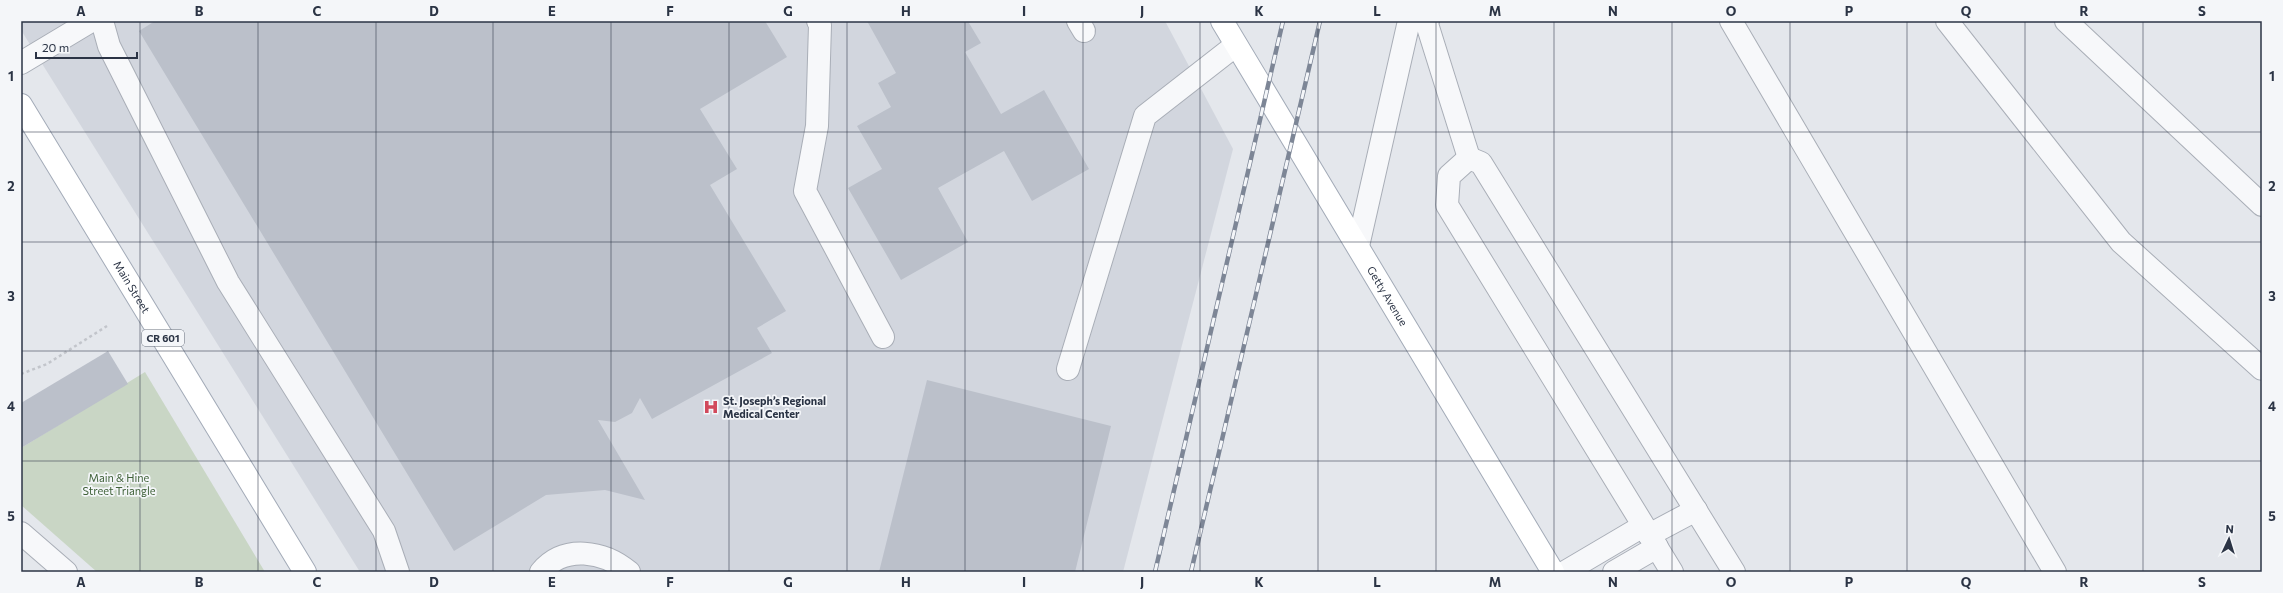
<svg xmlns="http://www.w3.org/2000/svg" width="2283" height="593" viewBox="0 0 2283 593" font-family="Commissioner,sans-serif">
<rect width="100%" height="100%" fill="#e4e7ec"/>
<path fill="#d2d6de" d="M 21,21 L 1165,21 L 1233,149 L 1123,572 L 360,572 L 21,30 Z"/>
<path fill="#c9d6c5" d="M 145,372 L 265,572 L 97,572 L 21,505 L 21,448 Z"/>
<g fill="#bbc0ca">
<path d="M 155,21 L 765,21 L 787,57 L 700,109 L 737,169 L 710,185 L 786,311 L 757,328 L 772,353 L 652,419 L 640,398 L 632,413 L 615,422 L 598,420 L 645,500 L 605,490 L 546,495 L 454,551 L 139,31 Z"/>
<path d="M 867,21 L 973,21 L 969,23 L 981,43 L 965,52 L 1001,114 L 1044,90 L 1089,169 L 1032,201 L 1004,151 L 938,188 L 968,242 L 901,280 L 848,188 L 882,169 L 857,126 L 891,107 L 878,83 L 896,73 Z"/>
<path d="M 108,351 L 128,384 L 21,448 L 21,403 Z"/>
<path d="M 927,380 L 1111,426 L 1075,572 L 879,572 Z"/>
</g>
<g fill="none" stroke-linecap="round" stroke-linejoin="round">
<g stroke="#a9aeb7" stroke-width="24">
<g id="minor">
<path d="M 102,21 L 109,46 L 228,282 L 384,531 L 398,572"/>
<path d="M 818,21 L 820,25 L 817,126 L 805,191 L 883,337"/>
<path d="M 1078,21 L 1084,31"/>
<path d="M 1428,21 L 1427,24 L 1469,158"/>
<path d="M 1731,21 L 2055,572"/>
<path d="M 1947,21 L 2121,242 L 2262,369"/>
<path d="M 2066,21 L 2262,205"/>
<path d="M 21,63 L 91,21"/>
<path d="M 1358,246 L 1409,21"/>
<path d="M 1068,369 L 1145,116 L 1236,45"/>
<path d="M 21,533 L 66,572"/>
<path d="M 1649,535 L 1696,510"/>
<path d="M 541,572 C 564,544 604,551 629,572"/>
<path d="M 1565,572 L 1643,526"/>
<path d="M 1614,572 L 1657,547"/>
<path d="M 1672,572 L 1447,205 L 1449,176 L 1469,158 L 1481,163 L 1734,572"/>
</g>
</g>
<g stroke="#a3abb8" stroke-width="24">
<g id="major">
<path id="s1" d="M 1222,21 L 1553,572"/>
<path id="s2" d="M 21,105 L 305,572"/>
</g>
</g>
<path stroke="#c2c5cb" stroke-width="2.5" stroke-dasharray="3 3" stroke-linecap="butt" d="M 21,374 L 47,364 L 107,326"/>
<use href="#minor" stroke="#f7f8fa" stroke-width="22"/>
<use href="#major" stroke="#fff" stroke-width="22"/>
<g stroke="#7d8696" stroke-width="4.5">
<g id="rail">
<path d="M 1155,572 L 1283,21"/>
<path d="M 1191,572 L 1320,21"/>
</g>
</g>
<use href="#rail" stroke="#f4f6f9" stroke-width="3" stroke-dasharray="9" stroke-linecap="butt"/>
</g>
<path fill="none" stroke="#2b3445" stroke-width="1" stroke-opacity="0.55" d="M 140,21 L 140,572M 258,21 L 258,572M 376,21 L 376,572M 493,21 L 493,572M 611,21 L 611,572M 729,21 L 729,572M 847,21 L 847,572M 965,21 L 965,572M 1083,21 L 1083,572M 1200,21 L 1200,572M 1318,21 L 1318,572M 1436,21 L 1436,572M 1554,21 L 1554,572M 1672,21 L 1672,572M 1790,21 L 1790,572M 1907,21 L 1907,572M 2025,21 L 2025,572M 2143,21 L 2143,572M 21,132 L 2262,132M 21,242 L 2262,242M 21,351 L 2262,351M 21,461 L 2262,461"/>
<defs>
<g id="hospital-bare" transform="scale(1.2)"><path d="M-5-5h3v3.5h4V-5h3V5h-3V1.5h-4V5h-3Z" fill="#d1495b" stroke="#f4f6f9" stroke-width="2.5" paint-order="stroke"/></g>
</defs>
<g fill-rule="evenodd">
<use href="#hospital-bare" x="711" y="407"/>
</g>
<g text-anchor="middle" stroke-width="3.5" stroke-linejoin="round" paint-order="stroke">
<rect fill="#f4f6f9" stroke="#676e7b" stroke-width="1" x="142" y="330" width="42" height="16" rx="3"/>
<g font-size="10" font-weight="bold" fill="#2b3445">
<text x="163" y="342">CR 601</text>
</g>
<g font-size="11" fill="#2b3445" stroke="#f4f6f9">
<text dy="4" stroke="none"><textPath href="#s2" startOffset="213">Main Street</textPath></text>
<text dy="4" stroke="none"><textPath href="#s1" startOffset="321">Getty Avenue</textPath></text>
</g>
<g font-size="11" font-weight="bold" fill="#2b3445" stroke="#f4f6f9" text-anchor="start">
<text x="723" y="405">St. Joseph’s Regional<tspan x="723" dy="13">Medical Center</tspan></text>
</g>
<g font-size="11" fill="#3f6138" stroke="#f4f6f9">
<text x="119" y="482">Main &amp; Hine<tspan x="119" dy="13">Street Triangle</tspan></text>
</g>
</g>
<rect width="2283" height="593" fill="none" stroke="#f4f6f9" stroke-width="44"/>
<g transform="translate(2229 539) rotate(4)" stroke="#f4f6f9" stroke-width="3" paint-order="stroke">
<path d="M0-3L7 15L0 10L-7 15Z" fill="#2b3445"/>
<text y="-6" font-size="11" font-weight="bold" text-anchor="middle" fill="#2b3445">N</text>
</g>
<path d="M36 52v6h101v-6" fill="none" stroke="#2b3445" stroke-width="2"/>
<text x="42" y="52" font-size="12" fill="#2b3445" stroke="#f4f6f9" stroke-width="3" paint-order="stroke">20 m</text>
<rect x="22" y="22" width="2239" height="549" fill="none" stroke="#2b3445" stroke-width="1.5"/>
<g font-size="13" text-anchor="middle" font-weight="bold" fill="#2b3445">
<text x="81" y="16">A</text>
<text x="199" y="16">B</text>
<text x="317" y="16">C</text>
<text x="434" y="16">D</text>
<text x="552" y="16">E</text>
<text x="670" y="16">F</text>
<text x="788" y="16">G</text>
<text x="906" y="16">H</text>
<text x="1024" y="16">I</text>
<text x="1142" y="16">J</text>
<text x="1259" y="16">K</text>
<text x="1377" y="16">L</text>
<text x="1495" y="16">M</text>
<text x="1613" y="16">N</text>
<text x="1731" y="16">O</text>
<text x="1849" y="16">P</text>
<text x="1966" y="16">Q</text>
<text x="2084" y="16">R</text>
<text x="2202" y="16">S</text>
<text x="11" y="81">1</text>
<text x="2272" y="81">1</text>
<text x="11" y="191">2</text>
<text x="2272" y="191">2</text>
<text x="11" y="301">3</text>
<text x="2272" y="301">3</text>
<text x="11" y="411">4</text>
<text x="2272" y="411">4</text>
<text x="11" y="521">5</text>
<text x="2272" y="521">5</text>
<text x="81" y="587">A</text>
<text x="199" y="587">B</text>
<text x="317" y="587">C</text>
<text x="434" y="587">D</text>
<text x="552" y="587">E</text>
<text x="670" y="587">F</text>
<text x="788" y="587">G</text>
<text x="906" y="587">H</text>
<text x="1024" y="587">I</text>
<text x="1142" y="587">J</text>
<text x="1259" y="587">K</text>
<text x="1377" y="587">L</text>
<text x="1495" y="587">M</text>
<text x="1613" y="587">N</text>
<text x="1731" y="587">O</text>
<text x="1849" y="587">P</text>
<text x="1966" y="587">Q</text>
<text x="2084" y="587">R</text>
<text x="2202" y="587">S</text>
</g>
</svg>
